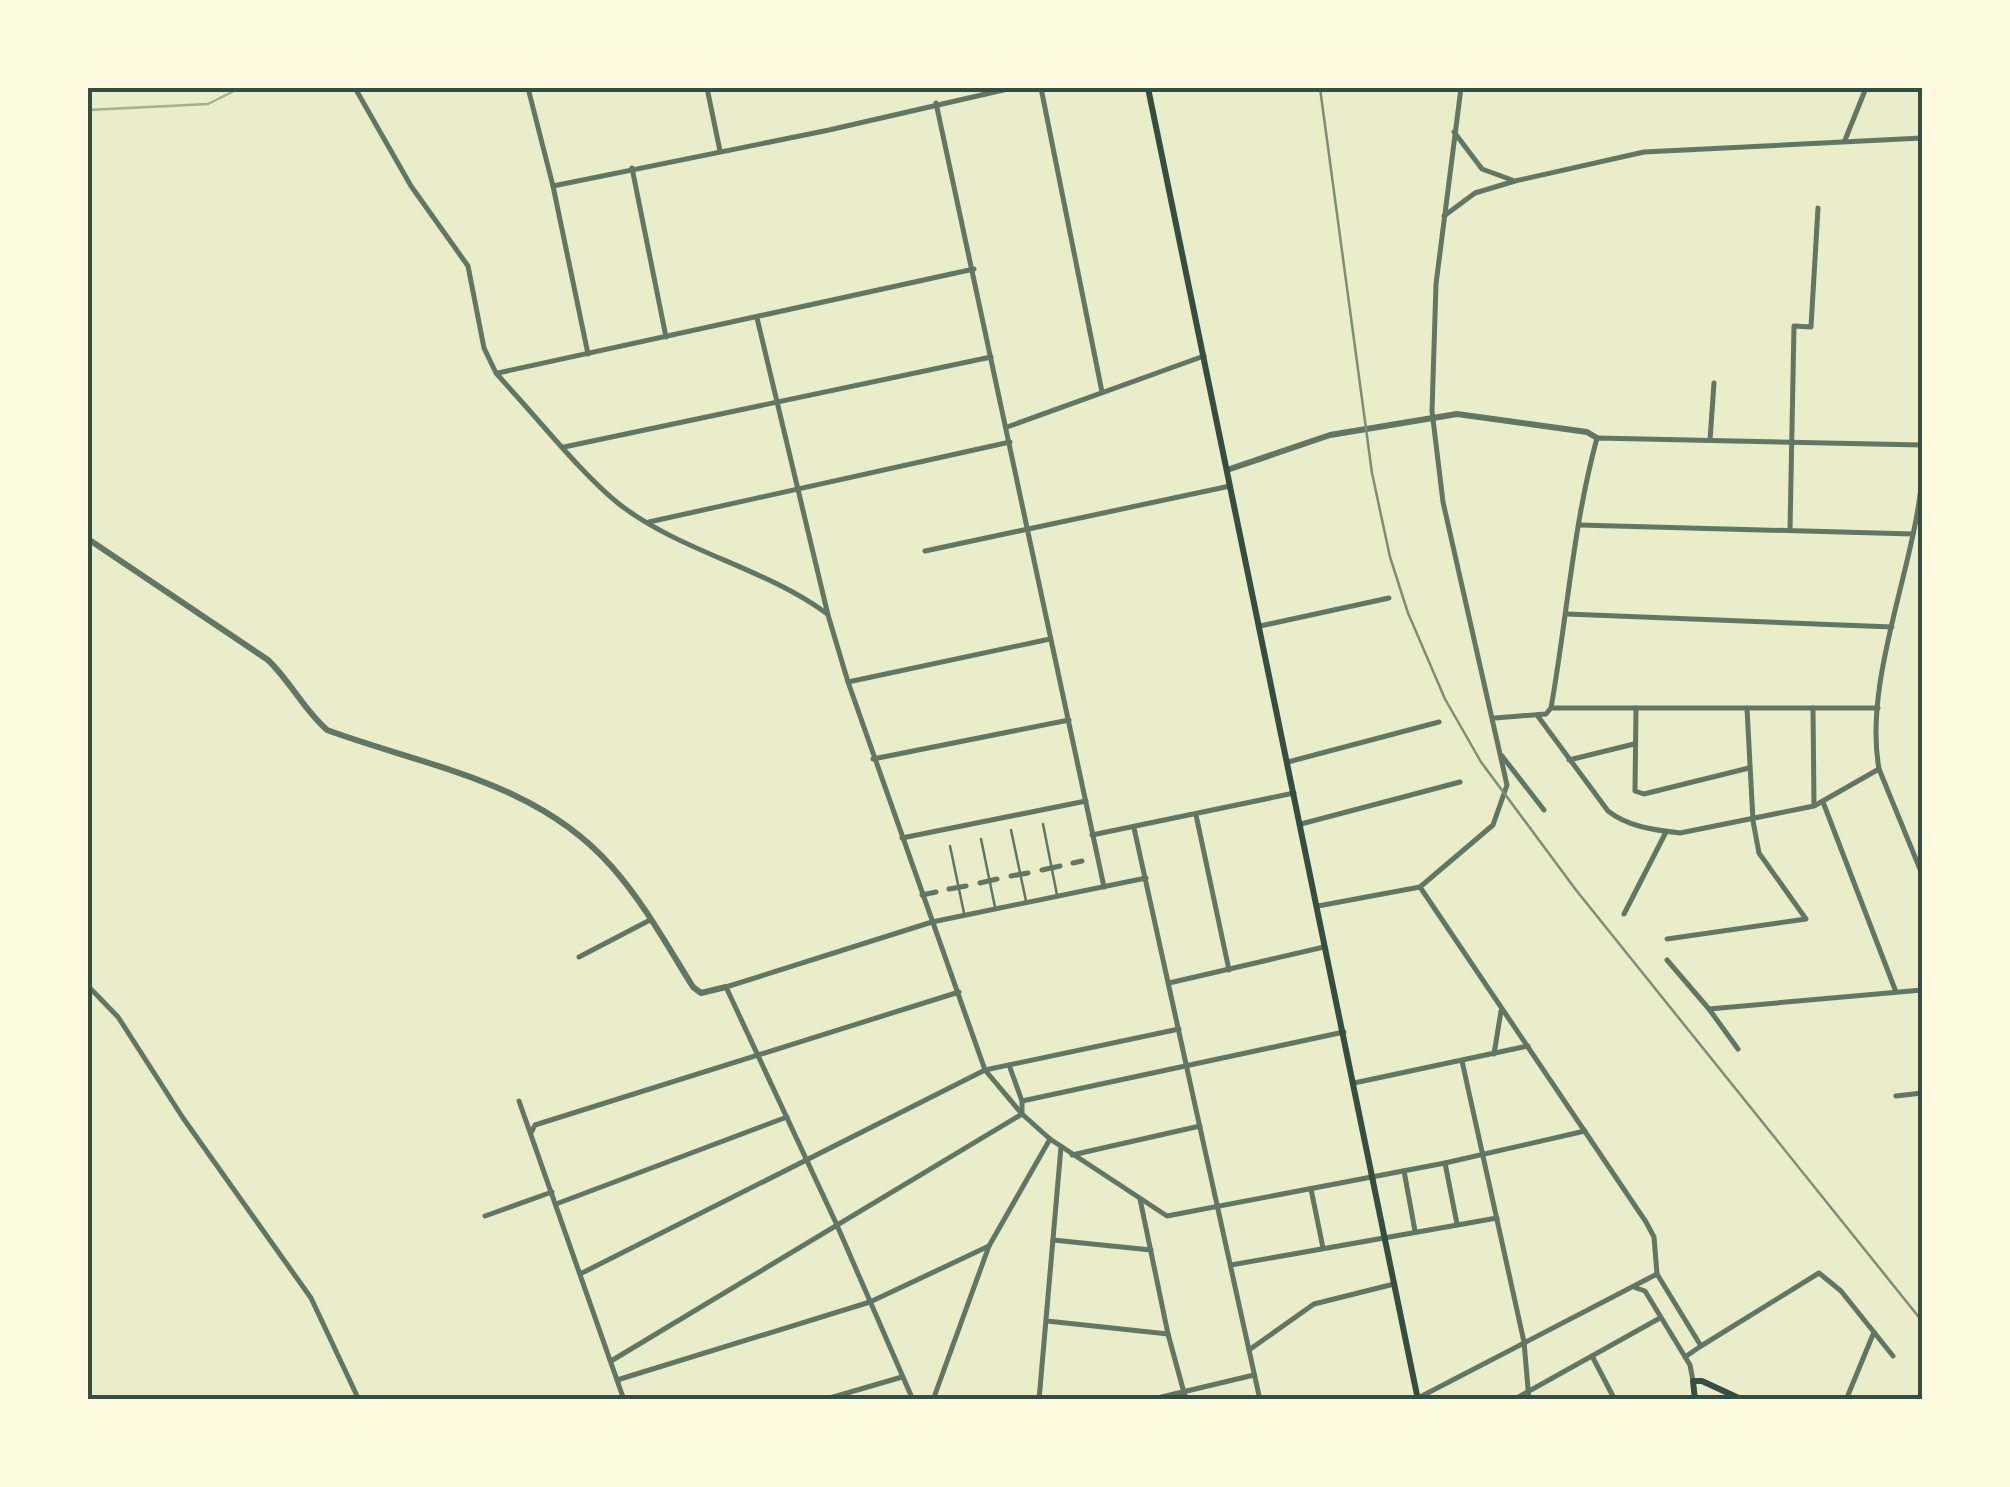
<svg xmlns="http://www.w3.org/2000/svg" width="2010" height="1487" viewBox="0 0 2010 1487" font-family="Arial,sans-serif">
<rect width="100%" height="100%" fill="#e9edc9"/>
<g fill="none" stroke-linecap="round" stroke-linejoin="round">
<path stroke="#a3b18a" stroke-width="2.5" d="M 88,110 L 208,104 L 240,88"/>
<g stroke="#617663" stroke-width="2.5">
<path d="M 1043,824 L 1057,895"/>
<path d="M 1011,830 L 1026,901"/>
<path d="M 981,839 L 995,907"/>
<path d="M 950,846 L 964,913"/>
</g>
<g stroke="#617663" stroke-width="5">
<path d="M 355,88 L 411,186 L 468,266 L 484,348 L 496,373 L 512,391 C 544,426 584,476 619,504 C 681,552 763,567 826,613"/>
<path d="M 528,88 L 553,186 L 588,354"/>
<path d="M 707,88 L 720,151"/>
<path d="M 1041,88 L 1102,392"/>
<path d="M 936,103 L 1104,887"/>
<path d="M 1454,132 L 1482,169 L 1512,180"/>
<path d="M 1845,140 L 1866,88"/>
<path d="M 632,168 L 666,337"/>
<path d="M 553,186 L 829,130 L 1012,88"/>
<path d="M 1444,216 L 1475,193 L 1515,181 L 1644,152 L 1922,138"/>
<path d="M 757,318 L 828,615 L 848,682 L 985,1070 L 1022,1114 L 1050,1139 L 1167,1216 L 1445,1163 L 1585,1131"/>
<path d="M 498,373 L 974,269"/>
<path d="M 1007,427 L 1204,356"/>
<path d="M 1710,440 L 1714,383"/>
<path d="M 564,447 L 991,357"/>
<path d="M 1922,477 C 1915,567 1863,680 1879,769 L 1922,874"/>
<path d="M 649,522 L 1010,442"/>
<path d="M 1579,525 L 1913,534"/>
<path d="M 1790,530 L 1794,326 L 1811,327 L 1818,208"/>
<path d="M 925,551 L 1230,486"/>
<path d="M 1567,614 L 1892,627"/>
<path d="M 1260,626 L 1389,598"/>
<path d="M 848,682 L 1050,639"/>
<path d="M 1551,708 C 1567,618 1573,526 1597,438 L 1922,445"/>
<path d="M 1636,708 L 1635,791 L 1644,794 L 1749,768"/>
<path d="M 1813,708 L 1814,805"/>
<path d="M 1537,715 L 1608,811 C 1628,827 1655,830 1680,833 L 1814,806 L 1879,769"/>
<path d="M 1495,718 L 1546,714 L 1551,708 L 1878,708"/>
<path d="M 1502,756 L 1544,810"/>
<path d="M 873,759 L 1069,720"/>
<path d="M 1569,760 L 1634,744"/>
<path d="M 1288,762 L 1439,722"/>
<path d="M 1823,802 L 1896,992"/>
<path d="M 1196,815 L 1229,970"/>
<path d="M 1301,824 L 1460,782"/>
<path d="M 1134,828 L 1260,1400"/>
<path d="M 1092,835 L 1294,793"/>
<path d="M 902,838 L 1086,801"/>
<path d="M 1073,863 L 1082,861"/>
<path d="M 1042,870 L 1060,866"/>
<path d="M 1011,876 L 1028,873"/>
<path d="M 980,883 L 997,879"/>
<path d="M 1420,887 L 1646,1222 L 1654,1237 L 1657,1274 L 1701,1346 L 1685,1357"/>
<path d="M 949,889 L 966,886"/>
<path d="M 922,895 L 936,892"/>
<path d="M 1318,906 L 1420,887 L 1493,825 L 1507,785 L 1443,502 L 1432,411 L 1436,284 L 1461,88"/>
<path d="M 1624,914 L 1666,832"/>
<path d="M 1667,939 L 1806,919 L 1759,853 L 1753,821 L 1747,708"/>
<path d="M 579,957 L 650,920"/>
<path d="M 1667,960 L 1709,1009 L 1922,990"/>
<path d="M 1169,983 L 1324,947"/>
<path d="M 88,986 L 118,1017 L 183,1118 L 311,1298 L 359,1400"/>
<path d="M 1709,1009 L 1738,1049"/>
<path d="M 1494,1054 L 1501,1011"/>
<path d="M 1462,1061 L 1524,1342 L 1529,1400"/>
<path d="M 1354,1083 L 1528,1046"/>
<path d="M 1896,1096 L 1922,1093"/>
<path d="M 519,1101 L 624,1400"/>
<path d="M 1022,1101 L 1344,1032"/>
<path d="M 531,1133 L 535,1125 L 959,992"/>
<path d="M 1072,1155 L 1200,1126"/>
<path d="M 1445,1163 L 1457,1224"/>
<path d="M 1404,1171 L 1415,1231"/>
<path d="M 1311,1189 L 1323,1248"/>
<path d="M 1140,1199 L 1168,1334 L 1186,1400"/>
<path d="M 556,1204 L 787,1117"/>
<path d="M 485,1216 L 552,1192"/>
<path d="M 1053,1240 L 1151,1250"/>
<path d="M 1231,1265 L 1497,1218"/>
<path d="M 580,1274 L 985,1070 L 1179,1029"/>
<path d="M 1636,1288 L 1645,1291 L 1690,1365 L 1693,1381"/>
<path d="M 1047,1321 L 1168,1334"/>
<path d="M 1701,1346 L 1819,1273 L 1841,1291 L 1893,1356"/>
<path d="M 1249,1350 L 1314,1304 L 1394,1284"/>
<path d="M 1592,1356 L 1615,1400"/>
<path d="M 611,1361 L 1022,1114 L 1022,1101 L 1009,1065"/>
<path d="M 617,1380 L 870,1302 L 989,1246"/>
<path d="M 1418,1398 L 1657,1274"/>
<path d="M 823,1400 L 902,1377"/>
<path d="M 913,1400 L 836,1223 L 726,987 L 932,922 L 1146,878"/>
<path d="M 933,1400 L 989,1246 L 1050,1139"/>
<path d="M 1039,1400 L 1061,1147"/>
<path d="M 1149,1400 L 1254,1375"/>
<path d="M 1513,1400 L 1660,1318"/>
<path d="M 1846,1400 L 1874,1332"/>
</g>
<g stroke="#617663" stroke-width="6">
<path d="M 1227,470 L 1330,435 L 1457,414 L 1587,432 L 1597,438"/>
<path d="M 88,539 L 268,660 C 291,682 303,709 327,730 C 428,767 538,782 612,867 C 644,903 668,947 693,987 L 701,993 L 726,987"/>
</g>
<g stroke="#344e41" stroke-width="6">
<path d="M 1148,88 L 1418,1400"/>
<path d="M 1695,1400 L 1693,1381 L 1702,1381 L 1743,1400"/>
</g>
<path stroke="#7c8e77" stroke-width="2.5" d="M 1320,88 L 1372,473 L 1390,557 L 1408,613 L 1445,699 L 1481,762 L 1576,890 L 1922,1321"/>
</g>
<rect width="2010" height="1487" fill="none" stroke="#fefae0" stroke-width="180"/>
<rect x="90" y="90" width="1830" height="1307" fill="none" stroke="#344e41" stroke-width="4"/>
</svg>
